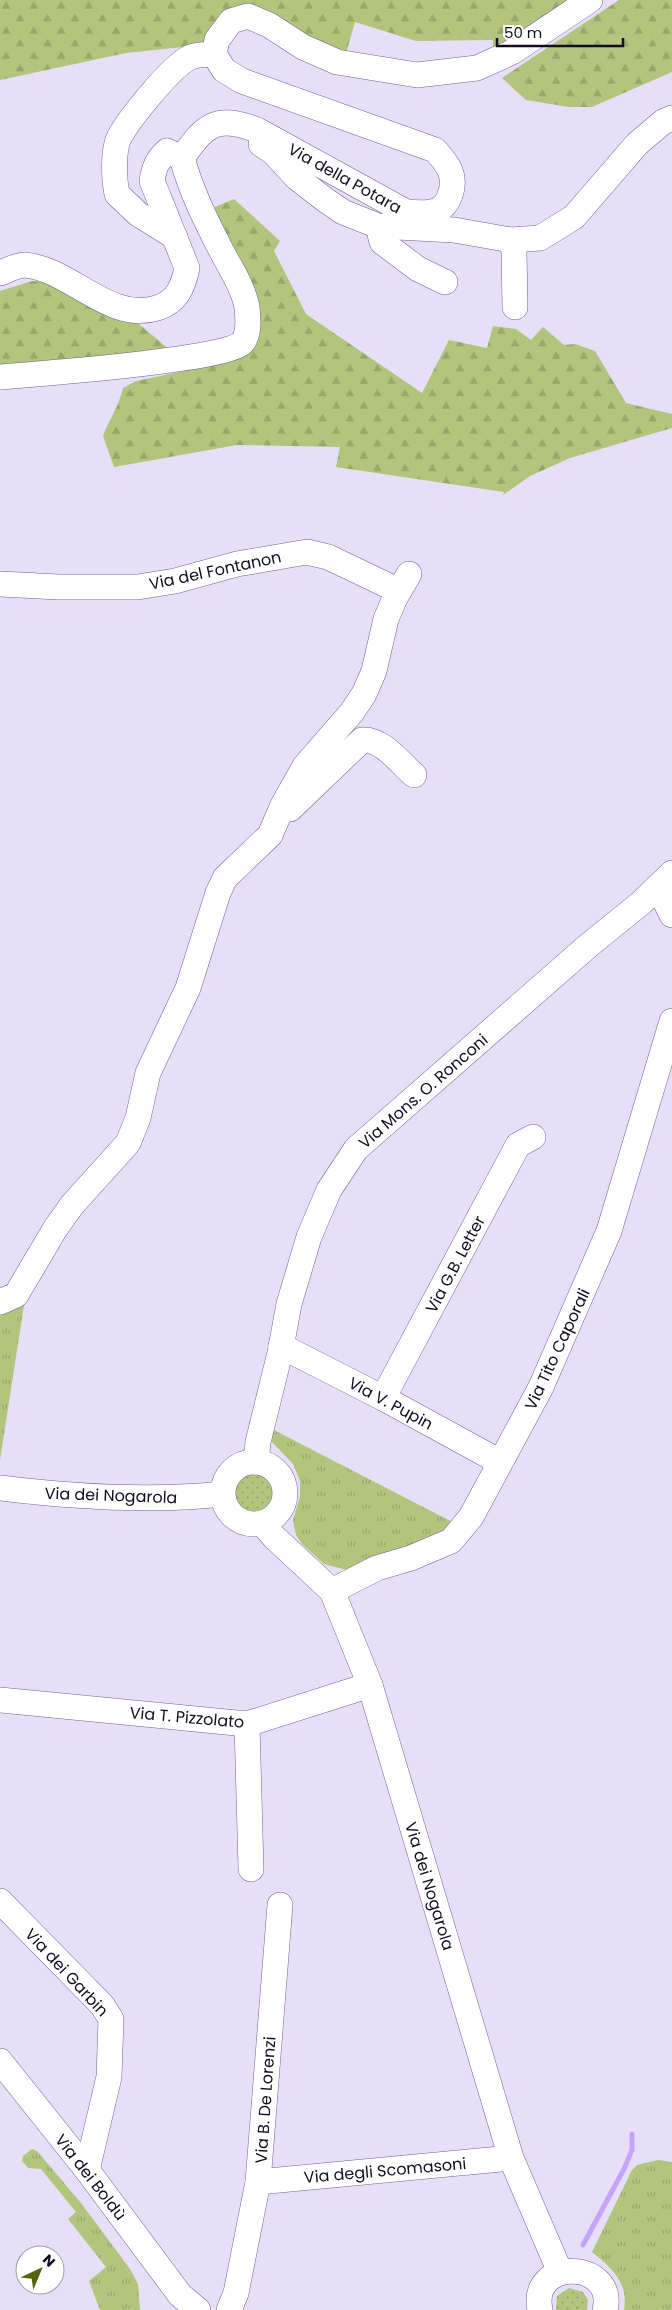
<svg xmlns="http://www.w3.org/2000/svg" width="672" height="2310" viewBox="0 0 672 2310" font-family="Poppins,sans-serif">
<defs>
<pattern id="forest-firs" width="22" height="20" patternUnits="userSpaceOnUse" patternTransform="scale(1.25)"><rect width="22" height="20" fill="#b1c57c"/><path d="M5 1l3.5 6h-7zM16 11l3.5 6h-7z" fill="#97a86b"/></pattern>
<pattern id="park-tufts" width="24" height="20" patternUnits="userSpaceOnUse" patternTransform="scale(1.25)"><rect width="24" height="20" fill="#b1c57c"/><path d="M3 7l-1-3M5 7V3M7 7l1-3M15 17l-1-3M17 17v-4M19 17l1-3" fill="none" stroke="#97a86b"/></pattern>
<pattern id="garden-dots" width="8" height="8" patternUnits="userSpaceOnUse" patternTransform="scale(1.25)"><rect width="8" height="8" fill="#b1c57c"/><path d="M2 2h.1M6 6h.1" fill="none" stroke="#97a86b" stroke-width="1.8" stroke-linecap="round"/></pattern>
</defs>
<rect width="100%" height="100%" fill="#e7dff8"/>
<g fill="url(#forest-firs)">
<path d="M 0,0 L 589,0 L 493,59 L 493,40 L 416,41 L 355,22 L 343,64 L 265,18 L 211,44 L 126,53 L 0,80 Z"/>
<path d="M 619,0 L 672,0 L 672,72 L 592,107 L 569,107 L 526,100 L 502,78 Z"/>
<path d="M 234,199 L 280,241 L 274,251 L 306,314 L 422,393 L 449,340 L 487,348 L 493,326 L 516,329 L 531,340 L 543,327 L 564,345 L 575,344 L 595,351 L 626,403 L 672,414 L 672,428 L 570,458 L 530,476 L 503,495 L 504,492 L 336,467 L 340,447 L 237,445 L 114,467 L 103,436 C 109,420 119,406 123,388 L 136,381 L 237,360 L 249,351 L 208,215 L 215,207 Z"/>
<path d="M 32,281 L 46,282 L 107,314 L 139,324 L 171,351 L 0,377 L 0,291 Z"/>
</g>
<g fill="url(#park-tufts)">
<path d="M 22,1298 L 24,1305 L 0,1460 L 0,1304 Z"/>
<path d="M 272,1429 L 458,1525 L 452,1533 L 347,1570 L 324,1564 L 302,1544 L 296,1535 L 293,1520 L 300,1497 L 300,1481 L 293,1464 L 271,1441 Z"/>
<path d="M 32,2149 L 37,2151 L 81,2203 L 130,2269 L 138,2284 L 140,2310 L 100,2310 L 89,2281 L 106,2267 L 68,2219 L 76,2212 L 41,2169 L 28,2168 L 22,2161 L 23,2156 Z"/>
<path d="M 658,2160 L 672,2162 L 672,2310 L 624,2310 C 629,2283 611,2267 592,2252 L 632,2170 L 637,2165 Z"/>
</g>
<g fill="url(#garden-dots)">
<circle cx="254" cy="1493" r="23"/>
<path d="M 569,2288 L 583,2292 L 588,2300 L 587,2310 L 556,2310 L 557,2296 Z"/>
</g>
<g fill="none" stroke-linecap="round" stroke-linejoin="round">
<path stroke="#c5a4fc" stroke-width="5" d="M 583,2245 L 624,2169 L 632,2150 L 632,2134"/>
<g stroke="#745f97" stroke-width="26">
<g id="minor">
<path d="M 261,144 L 273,152 L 297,178 L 324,199 L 343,212 L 378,226 L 454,230 L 511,240 L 540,238 L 574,217 L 637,144 L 663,122 L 672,118"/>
<path d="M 182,158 C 205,125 216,114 257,130 L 406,212 C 416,213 428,214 438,210 C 444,207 448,201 450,195 C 457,176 448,164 435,150 L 242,81 L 224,70 L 214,54 L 217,40 L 231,21 L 248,16 L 269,25 L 303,47 L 337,62 L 417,75 L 477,68 L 512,52 L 590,0"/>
<path d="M 378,226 L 382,242 L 418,269 L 445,282"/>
<path d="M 175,237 L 138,214 L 117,194 C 114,179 113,155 118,140 C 126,122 173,64 191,57 C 198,54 207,55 214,54"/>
<path d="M 511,240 L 514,251 L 515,307"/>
<path d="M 0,273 C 8,270 17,265 25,265 C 71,269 109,323 157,308 C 177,302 183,287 187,268 L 152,181 C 154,168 157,160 167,151 L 182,158"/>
<path d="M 0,377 C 35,374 226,360 242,343 C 250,334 248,318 247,307 C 243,287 231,269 222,252 C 206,221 191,191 182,158"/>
<path d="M 0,584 L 59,587 L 138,587 L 175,581 L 237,564 L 307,552 L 328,557 L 393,588"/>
<path d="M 290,809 L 362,740 C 382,738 400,763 414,775"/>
<path d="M 658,887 L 672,915"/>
<path d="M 0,1302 L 16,1295 L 55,1229 L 72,1205 L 128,1143 L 138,1118 L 148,1073 L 188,988 L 218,893 L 225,878 L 270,835 L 283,805 L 305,766 L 352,712 L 364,694 L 374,671 L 386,619 L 395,598 L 409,574"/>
<path d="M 281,1346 L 383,1398 L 500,1462"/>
<path d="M 383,1398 L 518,1145 L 533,1137"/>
<circle cx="254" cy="1493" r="31"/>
<path d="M 256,1462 L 258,1442 L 280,1353 L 289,1304 L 309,1237 L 329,1190 L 356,1149 L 589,945 L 641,903 L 672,873"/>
<path d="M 0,1488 C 73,1497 148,1502 222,1494"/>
<path d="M 263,1524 L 274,1537 L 332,1591 L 370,1685 L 511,2158 L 560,2272"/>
<path d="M 332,1591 L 377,1568 L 411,1558 L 451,1541 L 471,1517 L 541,1387 L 609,1231 L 672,1021"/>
<path d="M 0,1700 L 247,1724 L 370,1685"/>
<path d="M 247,1724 L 251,1869"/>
<path d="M 0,1901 L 102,2005 L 111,2019 L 109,2077 L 87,2170"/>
<path d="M 0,2061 L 87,2170 L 180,2295 L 198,2310"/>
<path d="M 258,2182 L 511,2158"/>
<path d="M 229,2310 L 236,2293 L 258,2182 L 280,1905"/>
<path d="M 540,2310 C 529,2257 617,2260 605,2310"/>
</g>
</g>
<use href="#minor" stroke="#fff" stroke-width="25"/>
</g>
<g text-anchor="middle" stroke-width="4" stroke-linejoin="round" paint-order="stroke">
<g font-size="16" fill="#150c22" stroke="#fff">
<text transform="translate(345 178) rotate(29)" y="6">Via della Potara</text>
<text transform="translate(215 570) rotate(-12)" y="6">Via del Fontanon</text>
<text transform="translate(423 1091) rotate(-41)" y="6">Via Mons. O. Ronconi</text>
<text transform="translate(455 1264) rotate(-62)" y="6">Via G.B. Letter</text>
<text transform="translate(557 1349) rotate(-65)" y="6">Via Tito Caporali</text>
<text transform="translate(391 1403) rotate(28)" y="6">Via V. Pupin</text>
<text transform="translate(111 1495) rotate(2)" y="6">Via dei Nogarola</text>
<text transform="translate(187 1717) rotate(5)" y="6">Via T. Pizzolato</text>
<text transform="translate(430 1886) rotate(73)" y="6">Via dei Nogarola</text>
<text transform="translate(67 1972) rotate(47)" y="6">Via dei Garbin</text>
<text transform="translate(265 2100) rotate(-86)" y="6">Via B. De Lorenzi</text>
<text transform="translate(385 2170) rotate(-5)" y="6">Via degli Scomasoni</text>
<text transform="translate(91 2177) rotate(52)" y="6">Via dei Boldù</text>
</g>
</g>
<g transform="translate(40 2270) rotate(44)"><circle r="24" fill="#ffffff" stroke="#a19ea7"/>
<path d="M0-4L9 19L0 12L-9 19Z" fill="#54650e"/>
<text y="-8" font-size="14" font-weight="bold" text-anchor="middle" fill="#150c22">N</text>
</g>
<path d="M497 38v8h126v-8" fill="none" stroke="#150c22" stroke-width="2.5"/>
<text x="504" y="38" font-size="15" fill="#150c22" stroke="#ffffff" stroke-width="4" paint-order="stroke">50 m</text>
</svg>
